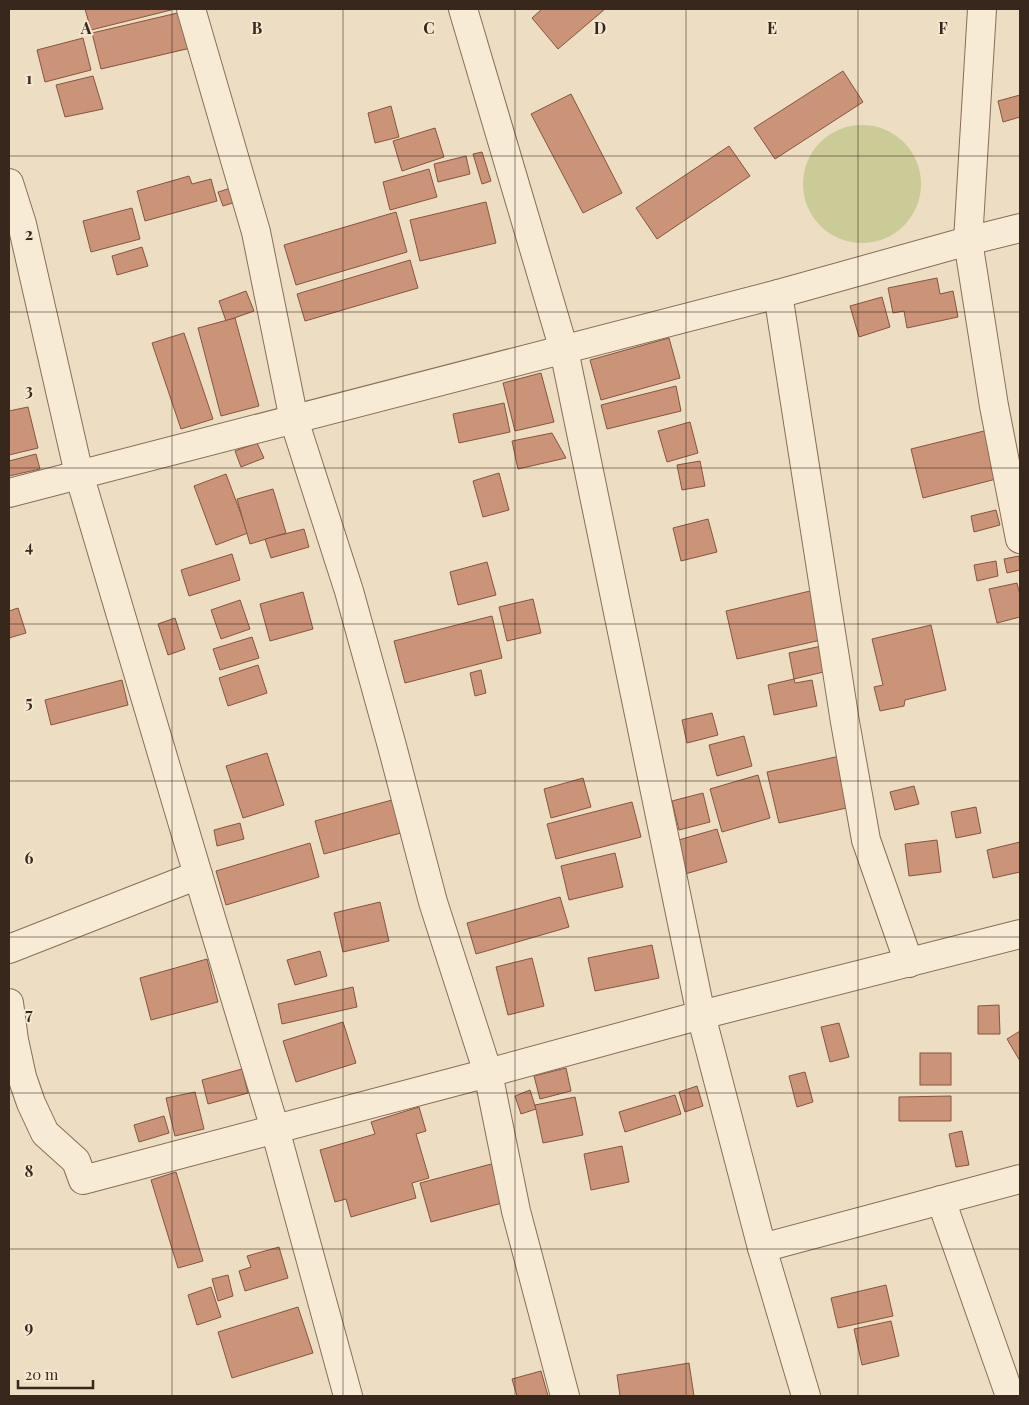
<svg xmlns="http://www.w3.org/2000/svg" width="1029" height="1405" viewBox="0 0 1029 1405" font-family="'Playfair Display',serif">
<rect width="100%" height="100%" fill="#edddc2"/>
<circle fill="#cacb96" cx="862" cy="184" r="59"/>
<g fill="#cb9378" stroke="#86553f">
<path d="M 85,9 L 175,9 L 91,30 Z"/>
<path d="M 542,9 L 605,9 L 558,49 L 532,18 Z"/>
<path d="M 186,11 L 195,47 L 101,69 L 92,33 Z"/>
<path d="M 83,38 L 91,70 L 45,82 L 37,50 Z"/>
<path d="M 843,71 L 863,102 L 775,159 L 754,128 Z"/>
<path d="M 93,76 L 103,109 L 65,117 L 56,85 Z"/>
<path d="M 571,94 L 622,193 L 583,213 L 531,114 Z"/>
<path d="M 1020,95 L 1020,117 L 1003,122 L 998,101 Z"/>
<path d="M 391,106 L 399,137 L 375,143 L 368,113 Z"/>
<path d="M 435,128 L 444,157 L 402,171 L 393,141 Z"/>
<path d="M 729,146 L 750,176 L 657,239 L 636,208 Z"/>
<path d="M 482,152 L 491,181 L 482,184 L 473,154 Z"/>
<path d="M 466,156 L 470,174 L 438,182 L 434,164 Z"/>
<path d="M 429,169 L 437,197 L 390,210 L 383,182 Z"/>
<path d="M 189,176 L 192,184 L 211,179 L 217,201 L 145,221 L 137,191 Z"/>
<path d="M 234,187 L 239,201 L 223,206 L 218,192 Z"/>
<path d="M 486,202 L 496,243 L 420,261 L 410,220 Z"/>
<path d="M 132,208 L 140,239 L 91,252 L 83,221 Z"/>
<path d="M 396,212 L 407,252 L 296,285 L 284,245 Z"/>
<path d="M 142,247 L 148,266 L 117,275 L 112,256 Z"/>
<path d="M 410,260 L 418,288 L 305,321 L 297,294 Z"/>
<path d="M 937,278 L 940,294 L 953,291 L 958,317 L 907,328 L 904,311 L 893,313 L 888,288 Z"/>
<path d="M 246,291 L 254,311 L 226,321 L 219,301 Z"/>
<path d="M 882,297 L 890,327 L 859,337 L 850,306 Z"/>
<path d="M 235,318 L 259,406 L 221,416 L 198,328 Z"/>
<path d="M 184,333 L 213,419 L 181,429 L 152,343 Z"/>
<path d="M 669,338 L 680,378 L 601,400 L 590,360 Z"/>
<path d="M 541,373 L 554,422 L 515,431 L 503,383 Z"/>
<path d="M 676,386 L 681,411 L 607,429 L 601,405 Z"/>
<path d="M 504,403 L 510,432 L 459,443 L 453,414 Z"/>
<path d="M 28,407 L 38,448 L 9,455 L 9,411 Z"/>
<path d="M 690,422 L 698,453 L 667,462 L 658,431 Z"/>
<path d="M 988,430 L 1000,478 L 923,498 L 911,449 Z"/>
<path d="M 552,433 L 566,458 L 518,469 L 512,441 Z"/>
<path d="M 257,443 L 264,458 L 241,467 L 235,451 Z"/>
<path d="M 36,454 L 40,469 L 9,476 L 9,461 Z"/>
<path d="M 700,461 L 705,486 L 682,490 L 677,465 Z"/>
<path d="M 499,473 L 509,510 L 483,517 L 473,481 Z"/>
<path d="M 226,474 L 248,533 L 216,545 L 194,486 Z"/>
<path d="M 273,489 L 286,533 L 250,544 L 237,499 Z"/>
<path d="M 996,510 L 1000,525 L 974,532 L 971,516 Z"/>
<path d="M 708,519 L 717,552 L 681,561 L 673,528 Z"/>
<path d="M 304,529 L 309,547 L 271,558 L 265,539 Z"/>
<path d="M 232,554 L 240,580 L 189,596 L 181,570 Z"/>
<path d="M 1019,556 L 1020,570 L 1007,573 L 1004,559 Z"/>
<path d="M 996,561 L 998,576 L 977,581 L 974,565 Z"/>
<path d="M 487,562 L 496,595 L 458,605 L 450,572 Z"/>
<path d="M 1017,583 L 1020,595 L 1020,617 L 997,623 L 989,589 Z"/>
<path d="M 810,591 L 821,640 L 737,659 L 726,611 Z"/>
<path d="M 303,592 L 313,629 L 270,641 L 260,604 Z"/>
<path d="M 533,599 L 541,633 L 507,641 L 499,607 Z"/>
<path d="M 240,600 L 250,629 L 221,639 L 211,610 Z"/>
<path d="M 18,608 L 26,633 L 9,638 L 9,611 Z"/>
<path d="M 492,616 L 502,658 L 405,683 L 394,641 Z"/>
<path d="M 175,618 L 185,649 L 168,655 L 158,624 Z"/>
<path d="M 931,625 L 946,690 L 905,700 L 904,706 L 880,711 L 874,687 L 883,685 L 872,639 Z"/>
<path d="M 252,637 L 259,658 L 220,670 L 213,649 Z"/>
<path d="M 826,645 L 832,670 L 794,679 L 789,653 Z"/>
<path d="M 258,665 L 267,693 L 228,706 L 219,678 Z"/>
<path d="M 481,670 L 486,693 L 475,696 L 470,673 Z"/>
<path d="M 794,679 L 795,683 L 812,680 L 817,706 L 774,715 L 768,685 Z"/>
<path d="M 122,680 L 128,705 L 51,725 L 45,700 Z"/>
<path d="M 712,713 L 718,735 L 687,743 L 682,720 Z"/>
<path d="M 744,736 L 752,766 L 717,776 L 709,745 Z"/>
<path d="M 267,753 L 284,805 L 243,818 L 226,766 Z"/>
<path d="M 840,756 L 851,807 L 779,823 L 767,772 Z"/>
<path d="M 758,775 L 770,818 L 722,832 L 710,789 Z"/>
<path d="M 583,778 L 591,807 L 551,818 L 544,789 Z"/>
<path d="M 914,786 L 919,804 L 895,810 L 890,792 Z"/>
<path d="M 703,793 L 710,822 L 679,830 L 672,801 Z"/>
<path d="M 392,800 L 401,833 L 324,854 L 315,821 Z"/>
<path d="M 632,802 L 641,837 L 556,859 L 547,824 Z"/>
<path d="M 976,807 L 981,833 L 956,838 L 951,812 Z"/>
<path d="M 240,823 L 244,839 L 217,846 L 214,830 Z"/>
<path d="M 717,829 L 727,862 L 685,874 L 675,841 Z"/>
<path d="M 937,840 L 941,872 L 909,876 L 905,844 Z"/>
<path d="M 1020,842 L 1020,872 L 993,878 L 987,850 Z"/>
<path d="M 310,843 L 319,877 L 226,905 L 216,871 Z"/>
<path d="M 615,853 L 623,887 L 569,900 L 561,866 Z"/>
<path d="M 560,897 L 569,927 L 476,954 L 467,923 Z"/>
<path d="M 380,902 L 389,941 L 343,952 L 334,913 Z"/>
<path d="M 652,945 L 659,978 L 595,991 L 588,958 Z"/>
<path d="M 320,951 L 327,976 L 295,985 L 287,960 Z"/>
<path d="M 532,958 L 544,1006 L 508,1015 L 496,967 Z"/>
<path d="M 207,959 L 218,1002 L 151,1020 L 140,978 Z"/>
<path d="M 353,987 L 357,1007 L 282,1024 L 278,1004 Z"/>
<path d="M 999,1005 L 1000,1034 L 978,1034 L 978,1006 Z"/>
<path d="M 343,1022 L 356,1063 L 296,1082 L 283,1041 Z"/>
<path d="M 839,1023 L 849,1057 L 830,1062 L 821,1027 Z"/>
<path d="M 1020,1031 L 1020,1061 L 1007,1039 Z"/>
<rect x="920" y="1053" width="31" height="32"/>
<path d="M 566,1068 L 571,1091 L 540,1099 L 534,1076 Z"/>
<path d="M 242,1069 L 248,1093 L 208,1104 L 202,1080 Z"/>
<path d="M 805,1072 L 813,1102 L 797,1107 L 789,1076 Z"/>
<path d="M 697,1086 L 703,1106 L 685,1112 L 679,1092 Z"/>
<path d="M 530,1090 L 536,1109 L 521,1114 L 515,1096 Z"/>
<path d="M 195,1092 L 204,1129 L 175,1136 L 166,1098 Z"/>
<path d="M 675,1095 L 681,1114 L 625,1132 L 619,1112 Z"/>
<path d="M 951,1096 L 951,1121 L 899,1121 L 899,1097 Z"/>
<path d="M 575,1097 L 583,1135 L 543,1143 L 535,1105 Z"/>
<path d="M 419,1107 L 426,1131 L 416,1134 L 429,1178 L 412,1183 L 416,1198 L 351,1217 L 346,1199 L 335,1202 L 320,1150 L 375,1134 L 371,1122 Z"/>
<path d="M 164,1116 L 169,1133 L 139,1142 L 134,1125 Z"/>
<path d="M 962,1131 L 969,1165 L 956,1167 L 949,1134 Z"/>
<path d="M 622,1146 L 629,1182 L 591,1190 L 584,1154 Z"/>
<path d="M 495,1163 L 506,1202 L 431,1222 L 420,1183 Z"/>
<path d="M 176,1172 L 203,1261 L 178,1268 L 151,1180 Z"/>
<path d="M 279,1247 L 288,1278 L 245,1291 L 239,1271 L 251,1267 L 247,1256 Z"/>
<path d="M 228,1275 L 233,1296 L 218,1301 L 212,1279 Z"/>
<path d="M 886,1285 L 893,1316 L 838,1328 L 831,1298 Z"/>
<path d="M 211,1287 L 221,1317 L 197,1325 L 188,1295 Z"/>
<path d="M 298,1307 L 313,1353 L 232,1378 L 218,1332 Z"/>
<path d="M 891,1321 L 899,1356 L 862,1365 L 854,1329 Z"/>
<path d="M 689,1363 L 694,1396 L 620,1396 L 617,1375 Z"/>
<path d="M 541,1371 L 548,1396 L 517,1396 L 512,1379 Z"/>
</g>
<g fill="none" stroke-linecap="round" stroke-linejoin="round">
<g stroke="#876e59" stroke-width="30">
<g id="minor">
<path d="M 191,9 L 256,232 L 294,420 L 349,591 L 392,746 L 433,902 L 488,1073 L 516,1211 L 565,1396"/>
<path d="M 463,9 L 564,350 L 701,1015 L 762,1248 L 806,1396"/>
<path d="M 982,9 L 968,241 L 994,406 L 1020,539"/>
<path d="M 9,183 L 22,224 L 79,474 L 198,875 L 275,1129 L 348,1396"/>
<path d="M 778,294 L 845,722 L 866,840 L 909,963"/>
<path d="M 9,493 L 778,294 L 968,241 L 1020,228"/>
<path d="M 9,949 L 198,875"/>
<path d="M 9,1003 L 14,1040 L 22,1077 L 31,1103 L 45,1133 L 76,1161 L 83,1180 L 488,1073 L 701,1015 L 1020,934"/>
<path d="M 941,1200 L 1010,1396"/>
<path d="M 762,1248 L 1020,1179"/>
</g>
</g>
<use href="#minor" stroke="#f8ebd5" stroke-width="28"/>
</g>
<path fill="none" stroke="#37271d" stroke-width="1" stroke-opacity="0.55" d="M 172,9 L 172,1396M 343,9 L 343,1396M 515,9 L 515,1396M 686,9 L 686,1396M 858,9 L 858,1396M 9,156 L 1020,156M 9,312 L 1020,312M 9,468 L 1020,468M 9,624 L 1020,624M 9,781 L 1020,781M 9,937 L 1020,937M 9,1093 L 1020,1093M 9,1249 L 1020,1249"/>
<g font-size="16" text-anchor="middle" font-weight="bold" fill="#37271d" stroke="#f5e8d1" stroke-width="4" stroke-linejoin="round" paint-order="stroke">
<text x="86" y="34">A</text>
<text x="257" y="34">B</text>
<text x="429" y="34">C</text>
<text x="600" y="34">D</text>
<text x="772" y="34">E</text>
<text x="943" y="34">F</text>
<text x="29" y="84">1</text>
<text x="29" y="240">2</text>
<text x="29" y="396">3</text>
<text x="29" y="552">4</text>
<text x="29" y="708">5</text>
<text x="29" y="864">6</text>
<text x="29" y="1020">7</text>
<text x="29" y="1177">8</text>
<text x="29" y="1333">9</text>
</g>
<rect width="1029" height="1405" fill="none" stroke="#37271d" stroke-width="20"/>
<path d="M18 1380v8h75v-8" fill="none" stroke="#37271d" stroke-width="2.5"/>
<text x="25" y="1380" font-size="15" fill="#37271d" stroke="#f5e8d1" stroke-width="4" paint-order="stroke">20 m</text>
</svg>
